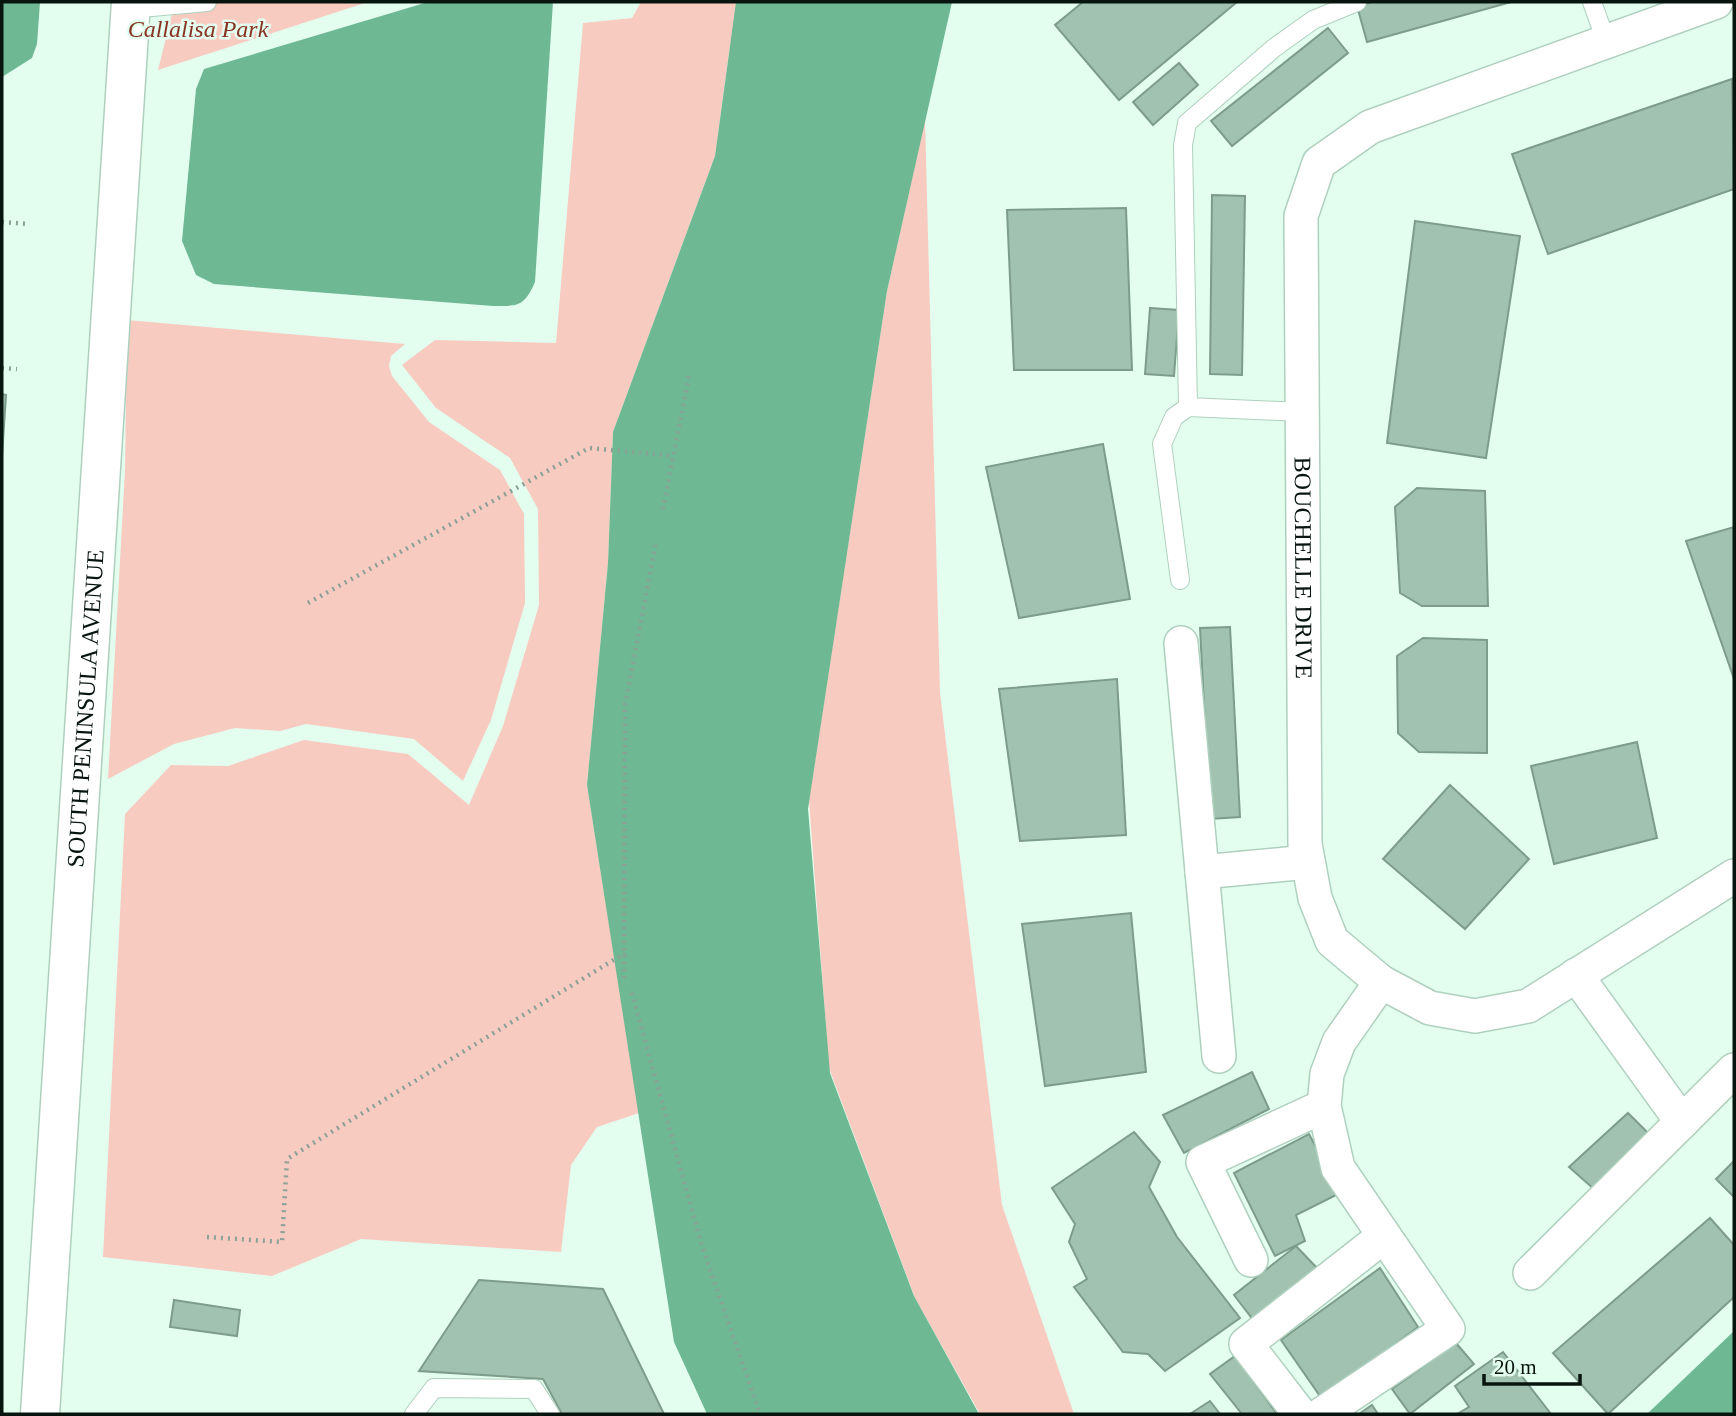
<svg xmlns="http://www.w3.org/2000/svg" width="1736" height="1416" viewBox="0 0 1736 1416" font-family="Georgia,serif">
<rect width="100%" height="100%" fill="#e3feef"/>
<g fill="#f8cbc1">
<path d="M 175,2 L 368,2 L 158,70 Z"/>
<path d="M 641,2 L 774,2 L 730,45 L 715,156 L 613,432 L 608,563 L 587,785 L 639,1113 L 597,1127 L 571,1165 L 561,1252 L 361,1239 L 272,1276 L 103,1257 L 125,814 L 171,765 L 228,766 L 304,740 L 408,754 L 469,805 L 503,726 L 539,605 L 538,509 L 510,458 L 436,408 L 402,365 L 435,340 L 556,343 L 583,23 L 632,18 Z"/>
<path d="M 925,120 L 940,693 L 1002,1205 L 1074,1414 L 980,1414 L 915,1298 L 829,1068 L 809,800 L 887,291 Z"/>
<path d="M 127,320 L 405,344 L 391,356 L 389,366 L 392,376 L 429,422 L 500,470 L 524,514 L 525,603 L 491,720 L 463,781 L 414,739 L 306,724 L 280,731 L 235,728 L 174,744 L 108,779 L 125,470 Z"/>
</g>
<g fill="#6fb894">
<path d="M 2,2 L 40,2 L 37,44 L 32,58 L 2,77 Z"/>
<path d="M 428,2 L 553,2 L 535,282 C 524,307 518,306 493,306 L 214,284 L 196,275 L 182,241 L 196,89 L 204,69 Z"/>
<path d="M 736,2 L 952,2 L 887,291 L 808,809 L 830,1073 L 914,1296 L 979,1414 L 707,1414 L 674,1342 L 587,785 L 608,563 L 613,432 L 715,156 Z"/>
<path d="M 1734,1331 L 1734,1414 L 1647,1414 Z"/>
</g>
<g fill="#a2c2b1" stroke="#7d9c8c" stroke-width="2">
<path d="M 1083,2 L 1237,2 L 1119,100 L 1055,25 Z"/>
<path d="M 1373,2 L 1511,2 L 1367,42 L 1357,6 Z"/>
<path d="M 1328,28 L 1348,53 L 1232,146 L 1211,121 Z"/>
<path d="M 1179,63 L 1198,85 L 1153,125 L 1133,102 Z"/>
<path d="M 1732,79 L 1734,189 L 1548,254 L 1512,154 Z"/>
<path d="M 1212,195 L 1245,196 L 1242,375 L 1210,374 Z"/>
<path d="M 1126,208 L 1132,370 L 1014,370 L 1007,210 Z"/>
<path d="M 1415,221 L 1520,236 L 1486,458 L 1387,443 Z"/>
<path d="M 1150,308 L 1179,310 L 1174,376 L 1145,374 Z"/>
<path d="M 2,394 L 6,395 L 2,456 Z"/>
<path d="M 1103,444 L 1130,599 L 1019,618 L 986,467 Z"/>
<path d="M 1417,488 L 1485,491 L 1488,606 L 1422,606 L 1400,593 L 1395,507 Z"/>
<path d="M 1734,527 L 1734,679 L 1686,541 Z"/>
<path d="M 1230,627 L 1240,817 L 1210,819 L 1200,628 Z"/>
<path d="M 1423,638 L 1487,640 L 1487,753 L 1419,752 L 1398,733 L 1397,656 Z"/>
<path d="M 1117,679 L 1126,835 L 1020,841 L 999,689 Z"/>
<path d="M 1637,742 L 1657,838 L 1554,864 L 1531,766 Z"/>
<path d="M 1450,785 L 1529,859 L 1465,929 L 1383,859 Z"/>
<path d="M 1131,913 L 1146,1072 L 1045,1086 L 1022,924 Z"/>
<path d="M 1252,1072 L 1269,1109 L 1184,1153 L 1163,1115 Z"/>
<path d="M 1628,1113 L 1652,1137 L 1596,1191 L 1569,1167 Z"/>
<path d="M 1134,1132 L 1160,1162 L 1149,1187 L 1177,1237 L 1240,1318 L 1165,1371 L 1148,1354 L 1123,1352 L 1074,1287 L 1087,1279 L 1069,1242 L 1075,1224 L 1052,1188 Z"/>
<path d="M 1309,1134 L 1340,1193 L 1296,1215 L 1305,1241 L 1275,1256 L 1234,1173 Z"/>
<path d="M 1734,1161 L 1734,1197 L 1716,1179 Z"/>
<path d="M 1710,1218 L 1734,1245 L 1734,1297 L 1608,1414 L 1553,1353 Z"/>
<path d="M 1296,1246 L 1317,1268 L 1254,1321 L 1234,1295 Z"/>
<path d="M 1380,1268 L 1418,1327 L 1322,1399 L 1281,1340 Z"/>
<path d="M 479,1280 L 603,1289 L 664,1414 L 562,1414 L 543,1379 L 419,1371 Z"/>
<path d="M 174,1300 L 240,1310 L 237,1336 L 170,1327 Z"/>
<path d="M 1456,1343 L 1474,1364 L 1410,1414 L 1392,1389 Z"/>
<path d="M 1503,1352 L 1551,1414 L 1457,1414 L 1469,1407 L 1455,1386 Z"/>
<path d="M 1235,1356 L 1277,1414 L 1242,1414 L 1210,1374 Z"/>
<path d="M 1210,1401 L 1220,1414 L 1190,1414 Z"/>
<path d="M 1372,1405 L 1378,1414 L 1359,1414 Z"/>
</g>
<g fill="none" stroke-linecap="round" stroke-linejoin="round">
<g stroke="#afd0be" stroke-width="20">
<g id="lane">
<path d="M 1592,2 L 1606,41"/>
<path d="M 130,9 L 207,2"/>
<path d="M 1302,412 L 1188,407 L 1183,145 L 1187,123 L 1274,48 L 1313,20 L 1357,2"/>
<path d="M 1180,580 L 1162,444 L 1174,417 L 1188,407"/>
<path d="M 414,1414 L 434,1388 L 534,1389 L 550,1414"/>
</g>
</g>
<g stroke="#afd0be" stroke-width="36">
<g id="street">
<path id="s1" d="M 1716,2 L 1370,127 L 1319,163 L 1301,216 L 1305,844 L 1315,898 L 1332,941 L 1381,982 L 1430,1008 L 1475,1016 L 1528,1006 L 1734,876"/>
<path d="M 1181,643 L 1219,1056"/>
<path d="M 1202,872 L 1308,862"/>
<path d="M 1576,975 L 1682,1122"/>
<path d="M 1251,1260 L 1203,1162 L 1324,1106"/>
<path d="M 1530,1273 L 1734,1070"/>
<path d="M 1300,1414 L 1246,1344 L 1384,1236"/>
<path d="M 1322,1414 L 1448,1329 L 1338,1168 L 1324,1106 L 1327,1074 L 1339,1042 L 1381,982"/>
</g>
</g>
<g stroke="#afd0be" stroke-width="41">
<g id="secondary">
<path id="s2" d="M 40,1414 L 131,2"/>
</g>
</g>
<g stroke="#8ca196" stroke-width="4.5" stroke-dasharray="2 5" stroke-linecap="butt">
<path d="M 2,222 L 28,224"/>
<path d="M 2,368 L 17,369"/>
<path d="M 663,509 L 689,376"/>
<path d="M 308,603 L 589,448 L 674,456"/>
<path d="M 624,978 L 625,705 L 656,542"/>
<path d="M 632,993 L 701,1243 L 760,1414"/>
<path d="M 207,1237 L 282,1242 L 287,1159 L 625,953"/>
</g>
<use href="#lane" stroke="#fff" stroke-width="18"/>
<use href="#street" stroke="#fff" stroke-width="33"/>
<use href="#secondary" stroke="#fff" stroke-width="38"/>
</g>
<g text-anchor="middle" stroke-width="5" stroke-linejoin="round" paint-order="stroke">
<g font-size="24" font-style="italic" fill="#832" stroke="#e3feef">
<text x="198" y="37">Callalisa Park</text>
</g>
<g font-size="24" fill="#08140e" stroke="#e3feef">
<text dy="8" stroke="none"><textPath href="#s1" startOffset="838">BOUCHELLE DRIVE</textPath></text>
<text dy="8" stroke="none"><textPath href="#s2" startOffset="707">SOUTH PENINSULA AVENUE</textPath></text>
</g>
</g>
<rect width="1736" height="1416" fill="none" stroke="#08140e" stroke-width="7"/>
<path d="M1484 1374v10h96v-10" fill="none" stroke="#08140e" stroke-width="3.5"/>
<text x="1494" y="1374" font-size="21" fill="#08140e" stroke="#e3feef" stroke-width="5" paint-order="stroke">20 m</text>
</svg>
